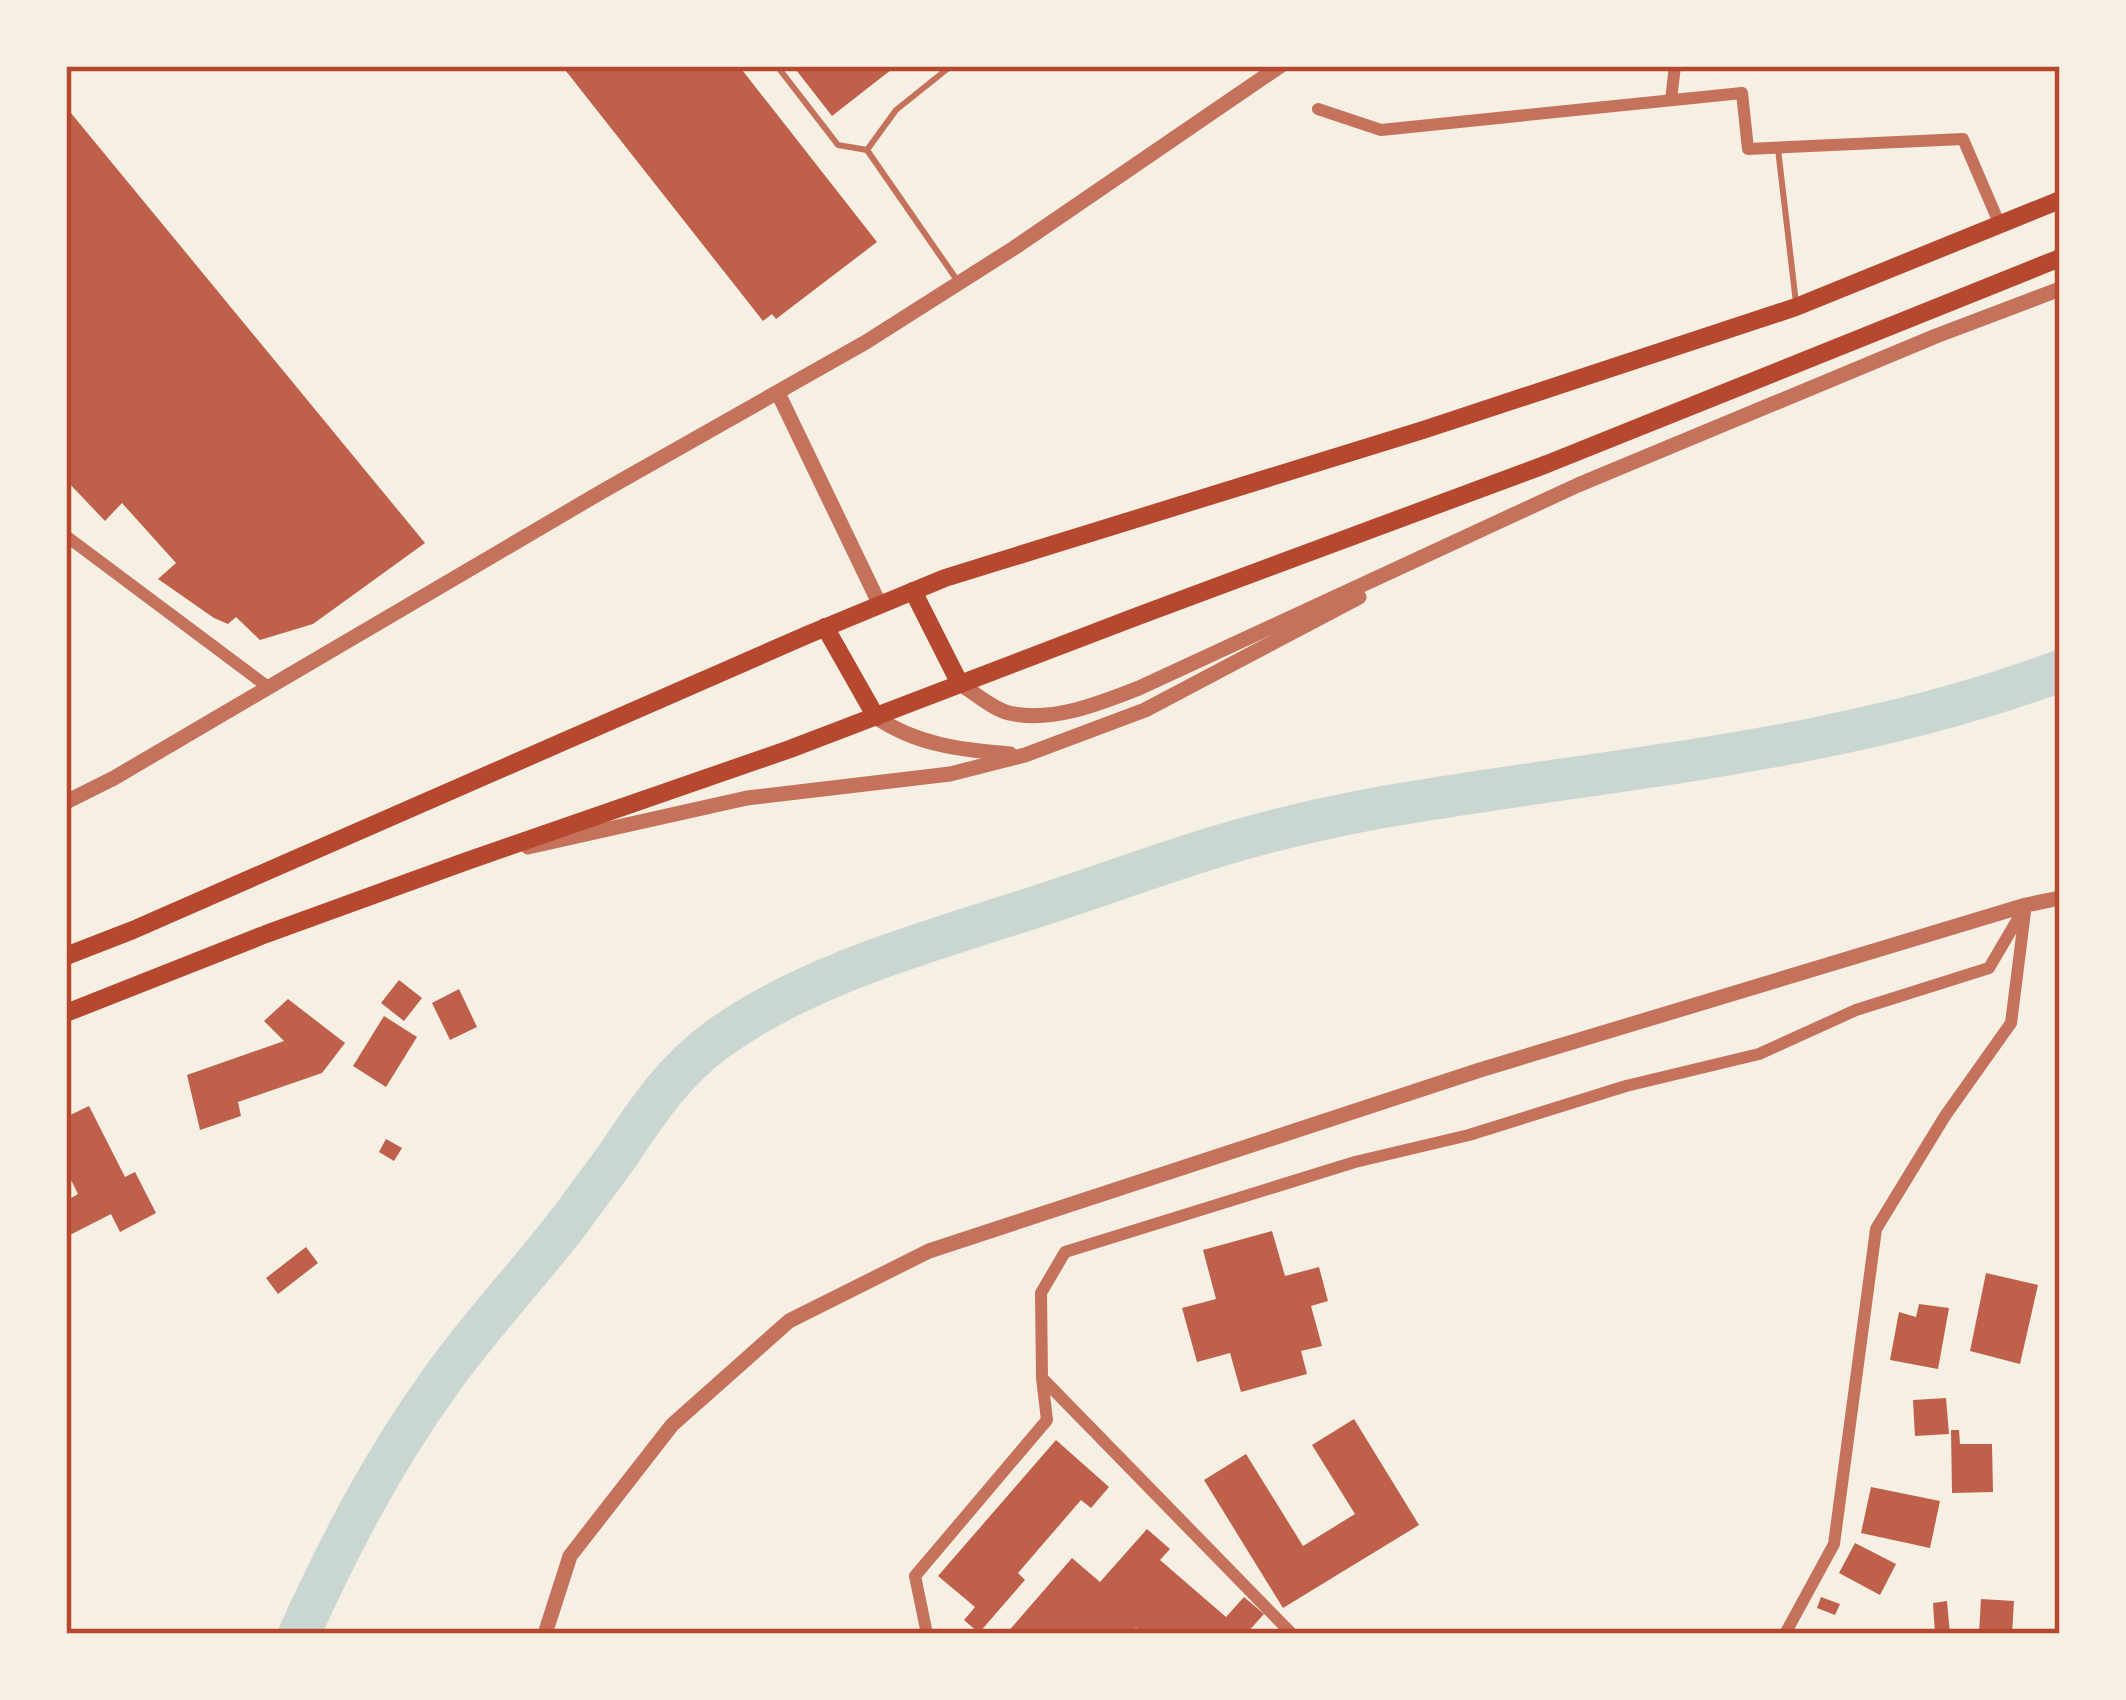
<svg xmlns="http://www.w3.org/2000/svg" width="2126" height="1700" viewBox="0 0 2126 1700" font-family="Raleway,sans-serif">
<rect width="100%" height="100%" fill="#f6efe4"/>
<g fill="none" stroke-linecap="round" stroke-linejoin="round">
<path stroke="#c9d6d2" stroke-width="42" d="M 299,1634 C 339,1546 383,1461 440,1382 C 481,1324 531,1272 574,1215 C 588,1195 604,1175 618,1155 C 647,1112 672,1073 715,1041 C 805,975 924,943 1029,909 C 1091,889 1151,867 1212,848 C 1284,826 1358,810 1432,799 C 1645,765 1855,747 2060,671"/>
</g>
<g fill="#bf614a">
<path d="M 562,66 L 739,66 L 877,242 L 776,319 L 772,314 L 763,321 Z"/>
<path d="M 793,66 L 896,66 L 832,116 Z"/>
<path d="M 66,107 L 425,543 L 313,624 L 260,640 L 236,617 L 228,624 L 214,618 L 158,579 L 176,563 L 122,503 L 105,521 L 66,480 Z"/>
<path d="M 399,980 L 422,998 L 404,1021 L 381,1003 Z"/>
<path d="M 459,989 L 477,1027 L 450,1040 L 432,1003 Z"/>
<path d="M 288,999 L 345,1043 L 322,1073 L 238,1102 L 241,1116 L 200,1130 L 187,1075 L 284,1041 L 264,1021 Z"/>
<path d="M 384,1016 L 417,1037 L 386,1087 L 353,1066 Z"/>
<path d="M 89,1106 L 125,1177 L 135,1172 L 156,1213 L 120,1232 L 111,1214 L 66,1237 L 66,1201 L 78,1194 L 66,1170 L 66,1117 Z"/>
<path d="M 386,1139 L 402,1148 L 394,1161 L 379,1152 Z"/>
<path d="M 1272,1231 L 1285,1276 L 1319,1267 L 1328,1301 L 1311,1306 L 1322,1346 L 1301,1351 L 1307,1374 L 1241,1392 L 1230,1353 L 1197,1362 L 1182,1308 L 1216,1299 L 1203,1250 Z"/>
<path d="M 306,1247 L 318,1263 L 278,1294 L 266,1278 Z"/>
<path d="M 1986,1273 L 2038,1285 L 2020,1364 L 1970,1351 Z"/>
<path d="M 1919,1304 L 1949,1308 L 1938,1369 L 1890,1360 L 1899,1312 L 1916,1317 Z"/>
<path d="M 1946,1398 L 1949,1434 L 1915,1436 L 1913,1400 Z"/>
<path d="M 1354,1419 L 1419,1525 L 1283,1608 L 1204,1480 L 1246,1454 L 1303,1546 L 1355,1514 L 1312,1445 Z"/>
<path d="M 1951,1430 L 1959,1430 L 1960,1444 L 1992,1444 L 1993,1492 L 1952,1493 Z"/>
<path d="M 1056,1440 L 1109,1487 L 1091,1508 L 1081,1500 L 1018,1573 L 1025,1580 L 979,1633 L 964,1620 L 975,1607 L 938,1576 Z"/>
<path d="M 1871,1487 L 1940,1501 L 1930,1548 L 1861,1533 Z"/>
<path d="M 1147,1529 L 1170,1549 L 1160,1560 L 1226,1617 L 1244,1597 L 1264,1614 L 1246,1634 L 1222,1634 L 1218,1630 L 1215,1634 L 1143,1634 L 1136,1628 L 1131,1634 L 1006,1634 L 1072,1558 L 1100,1582 Z"/>
<path d="M 1855,1543 L 1896,1564 L 1880,1595 L 1839,1573 Z"/>
<path d="M 1821,1597 L 1840,1604 L 1835,1615 L 1817,1608 Z"/>
<path d="M 1981,1599 L 2014,1601 L 2012,1634 L 1979,1634 Z"/>
<path d="M 1947,1601 L 1950,1634 L 1935,1634 L 1933,1603 Z"/>
</g>
<g fill="none" stroke-linecap="round" stroke-linejoin="round">
<g stroke="#c5725c" stroke-width="6">
<path d="M 777,66 L 838,145 L 867,150 L 957,280"/>
<path d="M 1778,149 L 1796,303"/>
<path d="M 867,150 L 896,110 L 951,66"/>
</g>
<g stroke="#c5725c" stroke-width="12">
<path d="M 1671,100 L 1675,66"/>
<path d="M 1318,109 L 1381,130 L 1742,93 L 1748,149 L 1963,139 L 2000,225"/>
<path d="M 66,536 L 268,687"/>
<path d="M 1042,1378 L 1292,1634"/>
<path d="M 927,1634 L 915,1576 L 1047,1420 L 1042,1378 L 1041,1293 L 1065,1252 L 1355,1162 L 1469,1135 L 1626,1086 L 1759,1054 L 1856,1010 L 1989,968 L 2026,905"/>
<path d="M 1785,1634 L 1834,1544 L 1876,1229 L 1945,1116 L 2011,1023 L 2025,912"/>
</g>
<g stroke="#c5725c" stroke-width="15">
<path d="M 778,393 L 880,605"/>
<path d="M 960,684 C 975,693 993,709 1009,713 C 1052,723 1101,703 1139,688 L 1578,485 L 1936,336 L 2060,289"/>
<path d="M 876,717 C 916,745 963,750 1010,754"/>
<path d="M 66,802 L 114,778 L 603,491 L 866,342 L 1014,248 L 1280,66"/>
<path d="M 528,847 L 747,798 L 950,774 L 1025,755 L 1145,710 L 1359,597"/>
<path d="M 545,1634 L 570,1556 L 672,1425 L 789,1321 L 929,1251 L 1480,1070 L 2026,905 L 2060,898"/>
</g>
<g stroke="#b5482f" stroke-width="18">
<path d="M 913,591 L 960,684"/>
<path d="M 825,627 L 876,717"/>
<path d="M 66,956 L 133,930 L 807,635 L 945,578 L 1423,430 L 1796,307 L 2060,200"/>
<path d="M 66,1013 L 266,934 L 467,861 L 790,749 L 1138,616 L 1547,464 L 2060,258"/>
</g>
</g>
<rect width="2126" height="1700" fill="none" stroke="#f6efe4" stroke-width="138"/>
<rect x="69" y="69" width="1988" height="1562" fill="none" stroke="#b5482f" stroke-width="4.5"/>
</svg>
